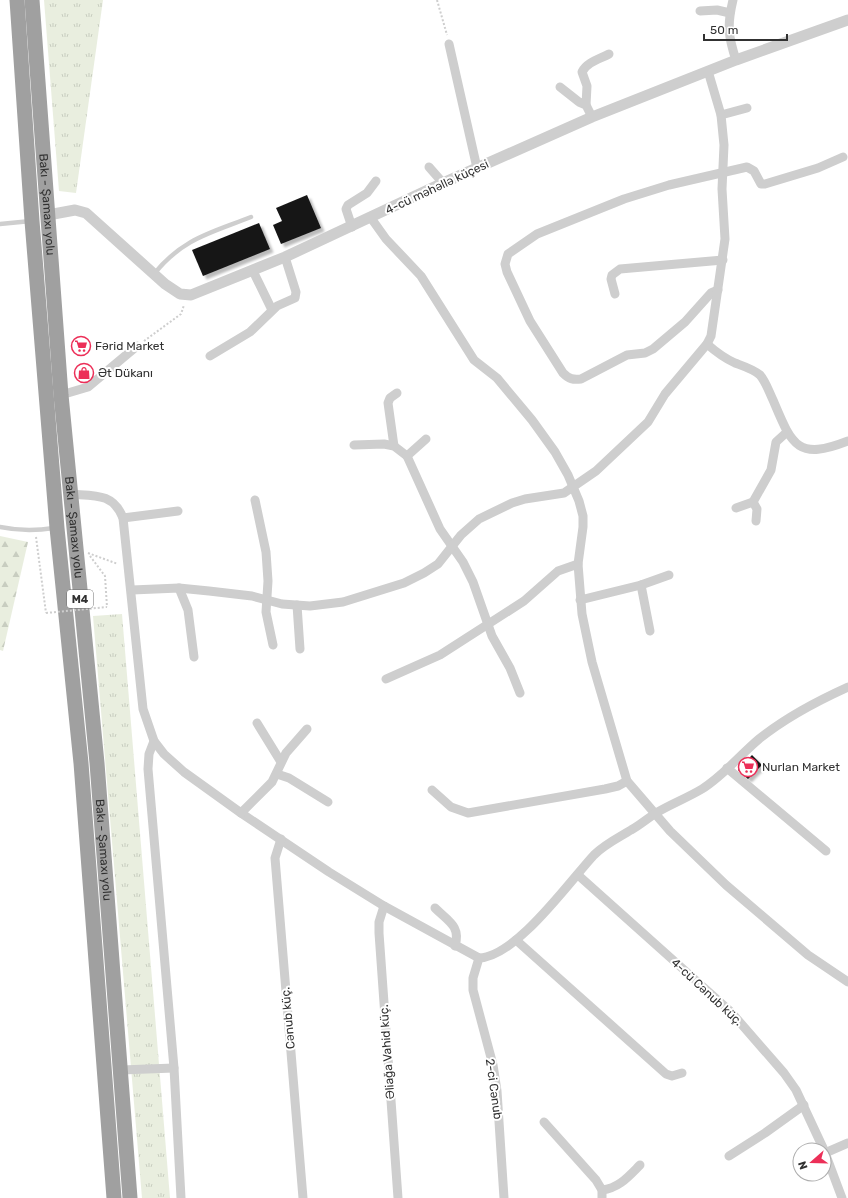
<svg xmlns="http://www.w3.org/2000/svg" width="848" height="1198" viewBox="0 0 848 1198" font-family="Rubik,sans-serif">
<defs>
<pattern id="grass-tufts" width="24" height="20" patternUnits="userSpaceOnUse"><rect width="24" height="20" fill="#e9eedf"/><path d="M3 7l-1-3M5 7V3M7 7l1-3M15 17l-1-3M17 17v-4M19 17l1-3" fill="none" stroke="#c8cdc0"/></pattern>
<pattern id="forest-firs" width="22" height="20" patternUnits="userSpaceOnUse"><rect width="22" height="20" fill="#e9eedf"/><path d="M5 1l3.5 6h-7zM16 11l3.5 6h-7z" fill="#c8cdc0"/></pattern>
<filter id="shadow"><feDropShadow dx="3.5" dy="3.5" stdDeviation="1" flood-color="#0004"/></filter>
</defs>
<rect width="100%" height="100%" fill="#fff"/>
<g fill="url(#grass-tufts)">
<path d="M 44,0 L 103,0 L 76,193 L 59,191 Z"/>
<path d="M 122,614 L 170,1198 L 142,1198 L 93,616 Z"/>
</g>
<path fill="url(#forest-firs)" d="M 0,536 L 28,542 L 3,651 L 0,650 Z"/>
<g fill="#181818" filter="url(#shadow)">
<path d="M 307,195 L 321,228 L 281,244 L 273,225 L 282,221 L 276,208 Z"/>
<path d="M 259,223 L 270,249 L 203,276 L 192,250 Z"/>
<path d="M 752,755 L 762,765 L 748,779 L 738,770 Z"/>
</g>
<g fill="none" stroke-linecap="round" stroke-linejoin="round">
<g stroke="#cecece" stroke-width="2" stroke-dasharray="2 2" stroke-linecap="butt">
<path d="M 437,0 L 447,35"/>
<path d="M 144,341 L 181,314 L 184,305"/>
<path d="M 36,537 L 46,613"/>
<path d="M 88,553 L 118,564"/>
<path d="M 90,556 L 105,576 L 107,607"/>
</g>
<g stroke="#cecece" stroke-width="4.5">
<path d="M 0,224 L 31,221"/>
<path d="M 154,274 C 183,238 211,233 251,217"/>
<path d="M 0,527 C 19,531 35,531 54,528"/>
</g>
<g stroke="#cecece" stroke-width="9">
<path d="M 733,0 C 727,25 728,36 736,60"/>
<path d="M 700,11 L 717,10 L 730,13"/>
<path d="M 449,44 L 477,168"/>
<path d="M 560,87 L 579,102 L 586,105 L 592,117"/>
<path d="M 586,105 L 587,86 L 582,72 C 587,62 600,59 609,54"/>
<path d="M 721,115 L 747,108"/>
<path d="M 429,167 L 443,183"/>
<path d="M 371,218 L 386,239 L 421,276 L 474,360 L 497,378 L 532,420 L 555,452 L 568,475 L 579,501 L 583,516 L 583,527 L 578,564 L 582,614 L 592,662 L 627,781 L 670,831 L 726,885 L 808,955 L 848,982"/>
<path d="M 352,227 L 346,209 L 348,205 L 367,193 L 376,181"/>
<path d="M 253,271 L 272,310"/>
<path d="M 718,290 L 711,293 L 685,322 L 653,349 L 645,353 L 627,355 L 581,379 C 573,380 569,379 563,373 L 530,321 L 507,272 L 505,264 L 508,254 L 537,234 L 624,199 L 669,185 L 747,167 L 754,171 L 761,184 L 765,184 L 818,168 L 843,157"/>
<path d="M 615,294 L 611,279 L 612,275 L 620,269 L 723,260"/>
<path d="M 707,344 C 716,352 724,358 735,363 C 743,366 753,369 760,375 C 766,382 769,392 773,400 C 792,445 797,461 848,441"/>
<path d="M 210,356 L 250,332 L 277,306 L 295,298 L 296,292 L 285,257"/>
<path d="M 61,395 L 88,387 L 137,346"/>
<path d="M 354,445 L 384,444 L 394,446 L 407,456 L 440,529 L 463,562 L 473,582 L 492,636 L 510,668 L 520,693"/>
<path d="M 394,446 L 388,403 L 390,398 L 397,393"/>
<path d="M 407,456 L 426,439"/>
<path d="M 69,494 C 93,496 113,492 123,518 L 143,709 L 154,741 L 164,754 L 184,772 L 241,813 L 329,872 L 384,906 L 479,958 C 516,957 569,882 594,855 C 605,844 618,838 631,830 C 640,825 648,818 656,813 C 671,804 687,798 702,789 C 723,776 740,755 759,739 C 785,718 817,701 848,687"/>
<path d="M 255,500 L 266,552 L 268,581 L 266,612 L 273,645"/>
<path d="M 736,508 L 753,502"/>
<path d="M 123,518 L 178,511"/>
<path d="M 756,521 L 757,509 L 753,502 L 771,470 L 776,442 L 787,432"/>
<path d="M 641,585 L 650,631"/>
<path d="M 179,588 L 188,610 L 194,657"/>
<path d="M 132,590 L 179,588 L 209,591 L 252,596 L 282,604 L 310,606 L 343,602 L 404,583 L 424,573 L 438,564 L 461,535 L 479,519 L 512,503 L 525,499 L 564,493 L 596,471 L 648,422 L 665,394 L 707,344 L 711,336 L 725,239 L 722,189 L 724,145 L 721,115 L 708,71"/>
<path d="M 580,600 L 641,585 L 669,575"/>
<path d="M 297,605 L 300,649"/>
<path d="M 386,679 L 440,655 L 524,601 L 558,571 L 578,564"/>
<path d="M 257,723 L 281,762"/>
<path d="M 154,741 L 149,754 L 148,769 L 174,1068 L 181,1198"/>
<path d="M 727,768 L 826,851"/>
<path d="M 277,774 L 289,778 L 328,802"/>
<path d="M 432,790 L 451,807 L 468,813 L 605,789 L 618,786 L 627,781"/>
<path d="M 241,813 L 272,782 L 286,753 L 307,729"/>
<path d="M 281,839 L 275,858 L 303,1198"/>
<path d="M 578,875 L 730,1011 L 784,1073 L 796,1090 L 824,1150"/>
<path d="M 384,906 L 379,922 L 379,933 L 398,1198"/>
<path d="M 435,908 C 448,921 461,926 455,946"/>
<path d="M 516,940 L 666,1074 L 672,1076 L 682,1073"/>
<path d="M 479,958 L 473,978 L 473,990 L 493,1065 L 497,1091 L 504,1198"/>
<path d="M 121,1070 L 174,1068"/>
<path d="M 544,1122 L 596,1180 L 602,1190 L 602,1198"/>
<path d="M 824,1150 L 842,1198"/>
<path d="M 825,1153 L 848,1143"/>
<path d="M 729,1156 L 765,1133 L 804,1105"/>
<path d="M 602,1190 C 619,1188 628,1177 640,1165"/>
</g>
<path stroke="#cecece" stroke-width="11" d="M 48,215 L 75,210 L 86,213 L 165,284 L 180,294 L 191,295 L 285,257 L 443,183 L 592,117 L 736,60 L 848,20"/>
<g stroke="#a0a0a0" stroke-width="15">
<path d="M 17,0 L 32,221 L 57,528 L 81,763 L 114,1198"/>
<path id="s1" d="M 32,0 L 61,395 L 97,763 L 130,1198"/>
</g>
<path stroke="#cecece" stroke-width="2" stroke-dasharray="2 2" stroke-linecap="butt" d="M 46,613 L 107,607"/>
</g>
<defs>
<g id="supermarket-ring" transform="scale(1)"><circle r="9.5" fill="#fff" stroke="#ec2f58" stroke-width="1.5"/><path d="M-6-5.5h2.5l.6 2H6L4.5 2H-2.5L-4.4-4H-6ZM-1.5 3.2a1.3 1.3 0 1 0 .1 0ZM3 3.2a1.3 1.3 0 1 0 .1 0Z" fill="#ec2f58"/></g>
<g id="shop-ring" transform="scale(1)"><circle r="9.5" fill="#fff" stroke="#ec2f58" stroke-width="1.5"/><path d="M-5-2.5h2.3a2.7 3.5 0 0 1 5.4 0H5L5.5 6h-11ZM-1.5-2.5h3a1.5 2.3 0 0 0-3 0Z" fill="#ec2f58"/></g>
</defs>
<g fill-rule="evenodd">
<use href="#supermarket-ring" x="81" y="346"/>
<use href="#shop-ring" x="84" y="373"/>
<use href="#supermarket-ring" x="748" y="767"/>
</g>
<g text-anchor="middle" stroke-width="4" stroke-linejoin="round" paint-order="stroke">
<rect fill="#fff" stroke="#6f6f6f" stroke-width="1" x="67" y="590" width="26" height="18" rx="3"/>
<g font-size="11" font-weight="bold" fill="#313131">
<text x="80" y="603">M4</text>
</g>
<g font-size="12" fill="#313131" stroke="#fff">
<text transform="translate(437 187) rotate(-25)" y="4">4-cü məhəllə küçesi</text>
<text dy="4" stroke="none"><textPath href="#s1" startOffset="205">Bakı - Şamaxı yolu</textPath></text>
<text dy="4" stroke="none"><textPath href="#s1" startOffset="529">Bakı - Şamaxı yolu</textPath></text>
<text dy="4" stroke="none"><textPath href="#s1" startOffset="853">Bakı - Şamaxı yolu</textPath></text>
<text transform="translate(707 992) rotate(43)" y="4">4-cü Cənub küç.</text>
<text transform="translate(288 1018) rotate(-95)" y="4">Cənub küç.</text>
<text transform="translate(387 1052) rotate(-94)" y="4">Əliağa Vahid küç.</text>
<text transform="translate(494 1089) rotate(82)" y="4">2-ci Cənub</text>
</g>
<g font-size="12" fill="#313131" stroke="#fff" text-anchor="start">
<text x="95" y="350">Fərid Market</text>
<text x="98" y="377">Ət Dükanı</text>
<text x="762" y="771">Nurlan Market</text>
</g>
</g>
<g transform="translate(812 1162) rotate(250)"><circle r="19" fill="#ffffff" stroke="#adadad"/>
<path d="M0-3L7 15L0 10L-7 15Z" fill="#ec2f58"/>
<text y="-6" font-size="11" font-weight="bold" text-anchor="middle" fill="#313131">N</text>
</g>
<path d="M704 34v6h83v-6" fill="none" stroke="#313131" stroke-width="2"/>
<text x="710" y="34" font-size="12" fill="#313131" stroke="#ffffff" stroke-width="3" paint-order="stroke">50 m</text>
</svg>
